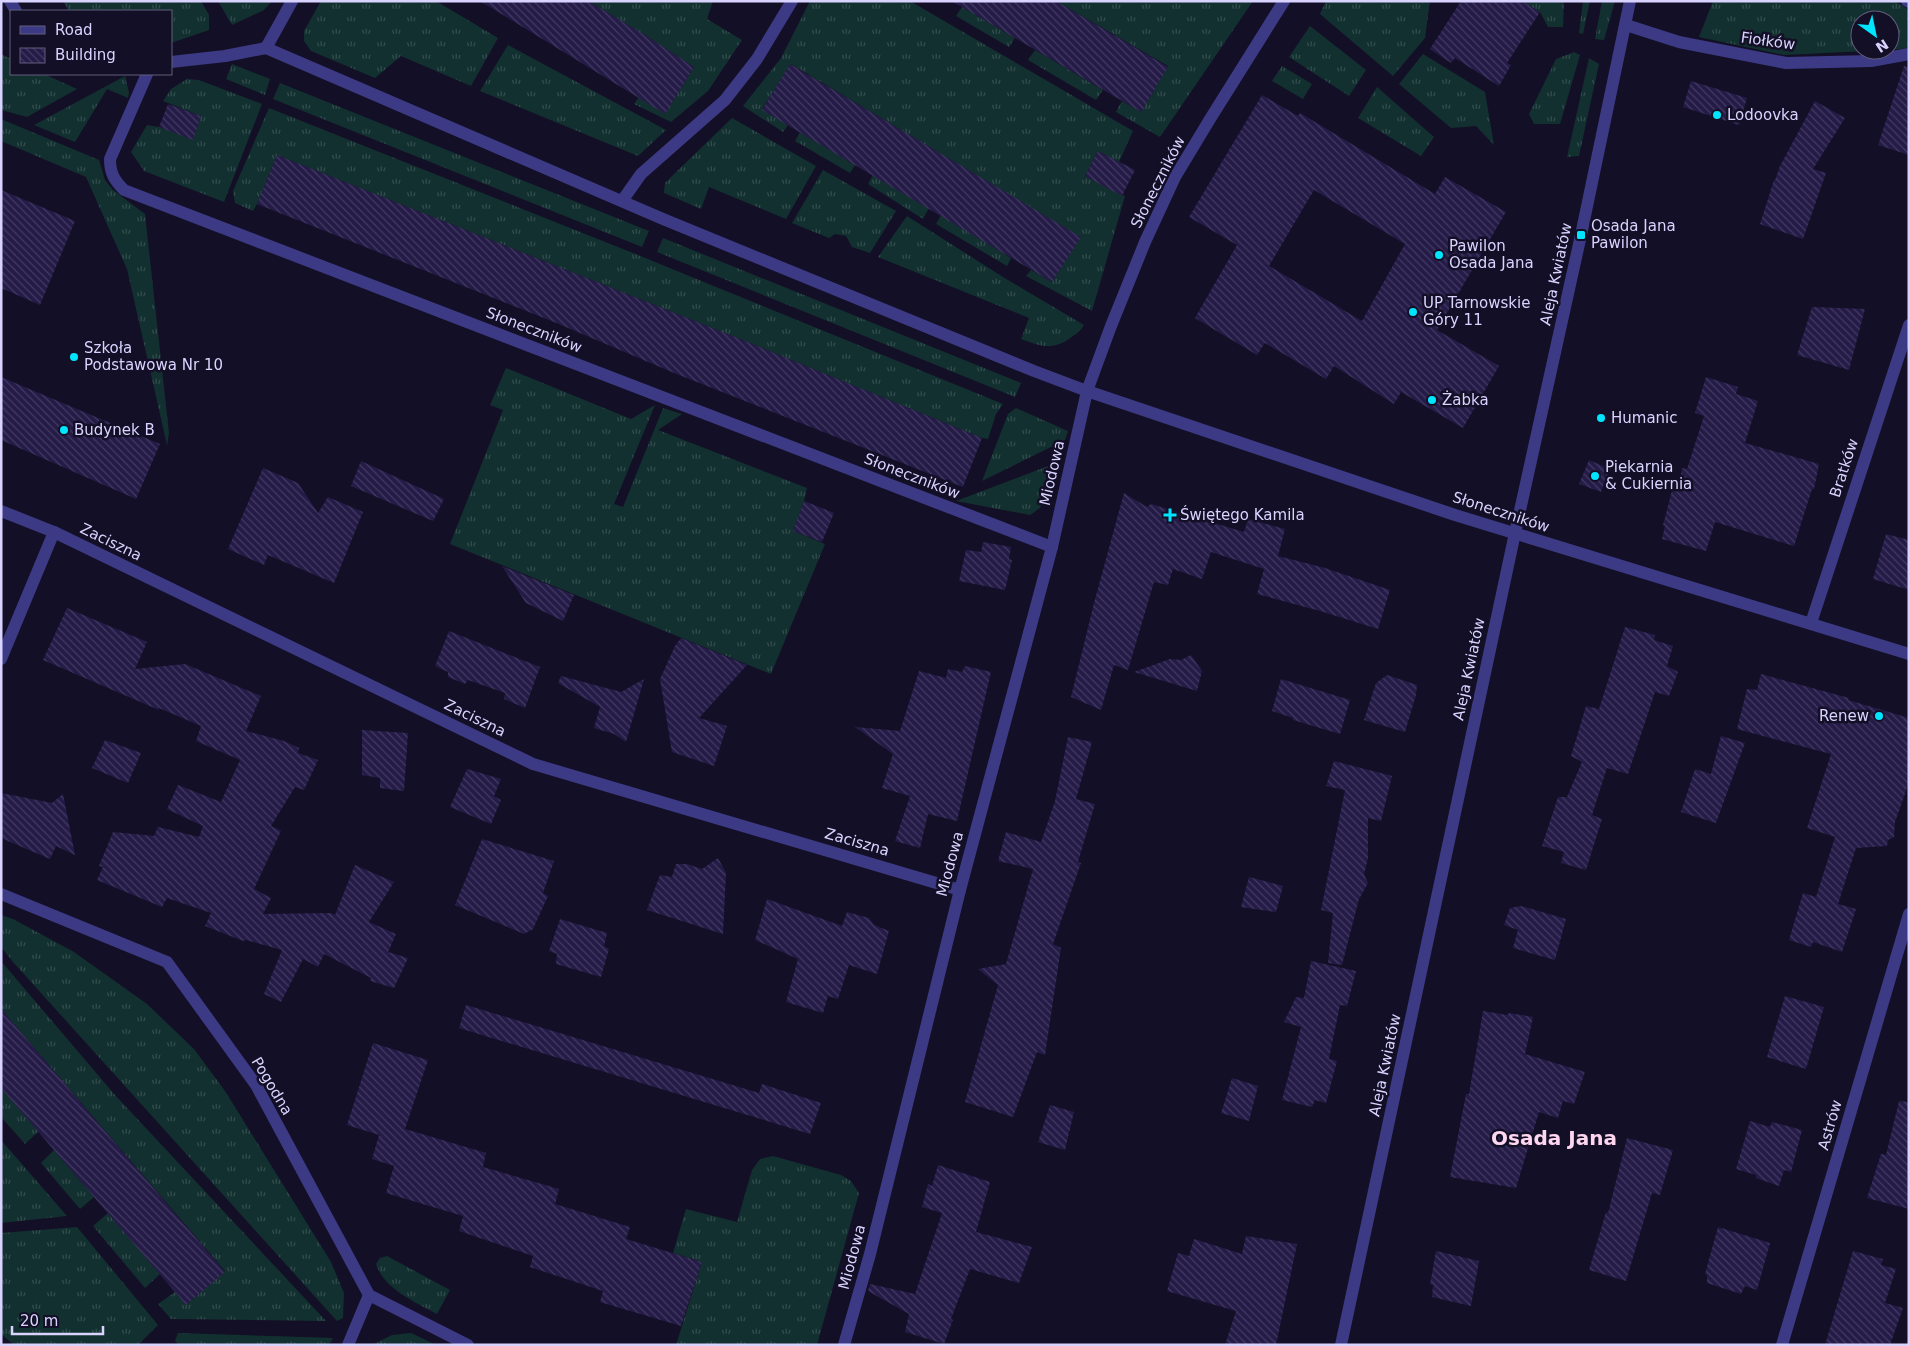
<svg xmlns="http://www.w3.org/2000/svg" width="1910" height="1346" viewBox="0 0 1910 1346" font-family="'DejaVu Sans',sans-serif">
<defs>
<pattern id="grass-tufts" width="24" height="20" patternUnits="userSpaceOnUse" patternTransform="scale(1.25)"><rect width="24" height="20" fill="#12302f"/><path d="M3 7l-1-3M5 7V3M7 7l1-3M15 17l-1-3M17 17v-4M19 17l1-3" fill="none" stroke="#344d4e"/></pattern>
<pattern id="building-back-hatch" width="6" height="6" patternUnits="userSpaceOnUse" patternTransform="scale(1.25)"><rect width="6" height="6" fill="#241b47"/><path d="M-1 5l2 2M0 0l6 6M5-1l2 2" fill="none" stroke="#433b63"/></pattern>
</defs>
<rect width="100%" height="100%" fill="#130f26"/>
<g fill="url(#grass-tufts)">
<path d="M 63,1 L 201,1 L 209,15 L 209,30 L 171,43 L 171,11 L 69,11 Z"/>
<path d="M 218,1 L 272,1 L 264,10 L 232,25 Z"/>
<path d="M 321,1 L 436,1 L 498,38 L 471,86 L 401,56 L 375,78 L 311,51 L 304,41 L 304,31 Z"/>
<path d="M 588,1 L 713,1 L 707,19 L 742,40 L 708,91 L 671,122 L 634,104 L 639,97 L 666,112 L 694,67 L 645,35 Z"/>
<path d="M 810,1 L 910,1 L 1133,131 L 1119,162 L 1098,151 L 1085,176 L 1125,196 L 1092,311 L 1026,276 L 1031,270 L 1052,282 L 1080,237 L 791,64 L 762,109 L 788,125 L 783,132 L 743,106 L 781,58 Z"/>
<path d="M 1056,1 L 1253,1 L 1160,137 L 1116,112 L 1122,101 L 1141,112 L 1168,66 Z"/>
<path d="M 1326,1 L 1430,1 L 1425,38 L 1393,76 L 1320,14 Z"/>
<path d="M 1522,1 L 1564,1 L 1563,27 L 1548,27 L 1540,12 Z"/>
<path d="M 1583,1 L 1590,1 L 1583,34 L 1579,33 Z"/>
<path d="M 1602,1 L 1615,1 L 1604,40 L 1595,39 Z"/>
<path d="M 1713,1 L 1895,1 L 1909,10 L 1909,48 L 1890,50 L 1890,20 L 1860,20 L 1860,50 L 1886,50 L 1784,55 L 1699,37 Z"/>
<path d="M 962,7 L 1015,38 L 1009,47 L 956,16 Z"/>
<path d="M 1310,26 L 1366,70 L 1349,96 L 1289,57 Z"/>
<path d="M 508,45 L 666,130 L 638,156 L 480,91 Z"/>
<path d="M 1035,50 L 1103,90 L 1096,100 L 1028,60 Z"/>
<path d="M 1574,52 L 1580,55 L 1560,124 L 1534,124 L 1529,114 L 1556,59 Z"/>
<path d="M 1,54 L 11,59 L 11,74 L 44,74 L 77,89 L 27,117 L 1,110 Z"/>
<path d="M 1423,54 L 1485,92 L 1494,145 L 1476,126 L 1451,128 L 1399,84 Z"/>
<path d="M 1589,58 L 1599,64 L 1579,156 L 1567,157 Z"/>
<path d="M 232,64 L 270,79 L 265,95 L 226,79 Z"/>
<path d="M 1282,66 L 1312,84 L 1303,99 L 1272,81 Z"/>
<path d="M 125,76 L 129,93 L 128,98 L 107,89 L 75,142 L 34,125 Z"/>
<path d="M 187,79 L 199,80 L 262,104 L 224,202 L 144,171 L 131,152 L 147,125 L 159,127 L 193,139 L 201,116 L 163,101 L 171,89 Z"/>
<path d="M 280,83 L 649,231 L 642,247 L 273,99 Z"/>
<path d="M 1377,87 L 1434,137 L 1421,156 L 1358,118 Z"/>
<path d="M 269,108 L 633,253 L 1003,404 L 996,414 L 988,439 L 982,438 L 735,337 L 277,155 L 257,204 L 253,211 L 235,203 L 233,191 Z"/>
<path d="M 732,118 L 816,166 L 786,219 L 709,187 L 701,209 L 664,193 L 665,183 L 672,176 Z"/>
<path d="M 1,119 L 99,160 L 105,180 L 113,190 L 145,214 L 169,433 L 167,445 L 127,269 L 86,177 L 1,141 Z"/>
<path d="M 800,132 L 855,165 L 850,173 L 795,141 Z"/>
<path d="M 823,170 L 896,211 L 870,253 L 852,247 L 846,236 L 835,234 L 829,238 L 792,223 Z"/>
<path d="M 873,175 L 929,208 L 923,219 L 868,184 Z"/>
<path d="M 941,215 L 1011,258 L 1007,266 L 936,224 Z"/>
<path d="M 907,216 L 1003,277 L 1084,325 C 1081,330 1078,333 1073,336 C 1054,351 1042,347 1021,339 L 1029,318 L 878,257 Z"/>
<path d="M 663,238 L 1021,383 L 1015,397 L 657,252 Z"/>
<path d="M 506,368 L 631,419 L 655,405 L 614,504 L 623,507 L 663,408 L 682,414 L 658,430 L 807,488 L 804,501 L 793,531 L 825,544 L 771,674 L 450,544 L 503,410 L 490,405 Z"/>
<path d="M 1016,408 L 1068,431 L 1065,440 L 982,481 L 1008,414 Z"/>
<path d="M 1056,463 L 1040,508 L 1030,515 L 956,501 Z"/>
<path d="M 1,915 L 13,919 L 74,952 L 147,1004 L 194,1049 L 225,1091 L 331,1262 L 344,1293 L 343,1318 L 337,1321 L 13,962 L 1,947 Z"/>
<path d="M 1,961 L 115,1095 L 326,1321 L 171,1319 L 158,1304 L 175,1292 L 186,1305 L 225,1271 L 1,1009 Z"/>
<path d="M 1,1088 L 39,1131 L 25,1144 L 1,1117 Z"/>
<path d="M 1,1140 L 67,1216 L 1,1223 Z"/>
<path d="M 54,1150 L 94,1197 L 80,1209 L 41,1163 Z"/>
<path d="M 773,1156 L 841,1175 L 851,1181 L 859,1193 L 817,1345 L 676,1345 L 702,1262 L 673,1253 L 686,1209 L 737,1222 L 752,1170 L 760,1159 Z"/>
<path d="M 108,1213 L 160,1274 L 145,1288 L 93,1226 Z"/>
<path d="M 77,1227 L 158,1325 L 138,1345 L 14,1345 L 1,1334 L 1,1233 Z"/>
<path d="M 387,1256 L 450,1290 L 437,1314 C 415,1302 384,1289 376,1264 L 380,1258 Z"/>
<path d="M 178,1333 L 333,1338 L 329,1345 L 179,1345 L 175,1341 Z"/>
<path d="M 411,1333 L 436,1345 L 372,1345 L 392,1335 Z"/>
</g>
<g fill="url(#building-back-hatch)" fill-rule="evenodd">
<path d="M 480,1 L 588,1 L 645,35 L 694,67 L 665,114 Z"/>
<path d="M 952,1 L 1056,1 L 1168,67 L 1141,112 Z"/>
<path d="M 1461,1 L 1522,1 L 1540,12 L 1507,63 L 1511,65 L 1499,86 L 1455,58 L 1451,63 L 1430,49 Z"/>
<path d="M 790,64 L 1081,237 L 1052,282 L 762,110 Z"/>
<path d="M 1904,66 L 1909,67 L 1909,155 L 1878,145 Z"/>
<path d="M 1691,81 L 1747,98 L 1739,125 L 1683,107 Z"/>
<path d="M 1262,95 L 1298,116 L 1300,113 L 1435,194 L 1445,177 L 1506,212 L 1437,330 L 1499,366 L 1463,428 L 1401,392 L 1394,404 L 1334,366 L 1326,379 L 1265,343 L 1257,355 L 1195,318 L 1237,245 L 1189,217 ZM 1314,190 L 1405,244 L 1362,321 L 1269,266 Z"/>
<path d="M 1815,101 L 1845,118 L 1813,169 L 1826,173 L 1803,239 L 1760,224 L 1774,180 L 1775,180 L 1780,166 Z"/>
<path d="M 168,104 L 201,116 L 193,140 L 159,127 Z"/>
<path d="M 1098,151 L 1135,170 L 1122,196 L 1085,176 Z"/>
<path d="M 277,155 L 735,337 L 982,438 L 963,487 L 674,373 L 554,322 L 257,204 Z"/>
<path d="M 1,190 L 75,221 L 40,305 L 1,288 Z"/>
<path d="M 1812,307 L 1865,309 L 1849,370 L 1797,355 Z"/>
<path d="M 1,377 L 160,444 L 136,499 L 1,440 Z"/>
<path d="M 1706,377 L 1738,387 L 1736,394 L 1758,401 L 1745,443 L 1819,464 L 1814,489 L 1812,489 L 1794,546 L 1715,522 L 1706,551 L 1662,539 L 1665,526 L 1663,525 L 1675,479 L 1680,479 L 1682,468 L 1687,469 L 1704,416 L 1695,413 Z"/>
<path d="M 1589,460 L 1610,469 L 1601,492 L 1579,484 Z"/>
<path d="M 361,461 L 444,499 L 433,521 L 351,486 Z"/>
<path d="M 263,468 L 298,483 L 318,513 L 328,497 L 363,512 L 334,583 L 268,555 L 264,565 L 228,549 Z"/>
<path d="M 1124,493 L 1147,507 L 1151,504 L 1244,532 L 1248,519 L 1285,529 L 1278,556 L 1325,568 L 1390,590 L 1378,629 L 1320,611 L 1257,594 L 1264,569 L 1211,552 L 1202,579 L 1173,569 L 1168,585 L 1154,582 L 1128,670 L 1114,665 L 1101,710 L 1071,697 L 1094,603 Z"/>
<path d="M 804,501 L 834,513 L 822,542 L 793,531 Z"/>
<path d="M 1886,534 L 1909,540 L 1909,590 L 1873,579 Z"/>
<path d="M 983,542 L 1011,547 L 1009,559 L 1012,560 L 1005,590 L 959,581 L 966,550 L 981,552 Z"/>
<path d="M 502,566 L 574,595 L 563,621 L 526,603 Z"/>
<path d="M 67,608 L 147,642 L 135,669 L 185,664 L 261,696 L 246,731 L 284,741 L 299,748 L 298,753 L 318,760 L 304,790 L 295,787 L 271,826 L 281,831 L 254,889 L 271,898 L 263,914 L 331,913 L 335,915 L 355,865 L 394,882 L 369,922 L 396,934 L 388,952 L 408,958 L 394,988 L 370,981 L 371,978 L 324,954 L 318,967 L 303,959 L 281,1002 L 264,994 L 282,950 L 246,940 L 243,941 L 205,926 L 211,913 L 167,898 L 162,907 L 97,880 L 103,867 L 99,866 L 113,832 L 154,836 L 158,827 L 199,837 L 203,826 L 167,809 L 178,785 L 221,802 L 240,760 L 196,741 L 201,726 L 159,708 L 159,710 L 43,660 Z"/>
<path d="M 1625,627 L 1655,635 L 1654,640 L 1673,646 L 1667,666 L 1678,672 L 1669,696 L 1655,692 L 1628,774 L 1607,768 L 1592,815 L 1602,819 L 1586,870 L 1561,863 L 1564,852 L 1542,846 L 1558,797 L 1567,797 L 1582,762 L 1571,756 L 1586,706 L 1599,709 Z"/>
<path d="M 449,631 L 540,667 L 525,708 L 504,699 L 505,693 L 468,680 L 465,684 L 448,677 L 448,672 L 435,666 Z"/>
<path d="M 681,638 L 747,665 L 699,718 L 727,726 L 714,766 L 672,752 L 660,679 L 675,646 Z"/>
<path d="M 1191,655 L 1202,671 L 1197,691 L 1134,672 L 1170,659 L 1181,660 Z"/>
<path d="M 965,666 L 991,672 L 957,821 L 928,814 L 920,848 L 895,841 L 910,796 L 882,788 L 893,754 L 855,727 L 900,731 L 919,671 L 946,678 L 948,669 L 962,672 Z"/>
<path d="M 1761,674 L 1849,698 L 1848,700 L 1909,718 L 1909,782 L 1895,822 L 1894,837 L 1888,840 L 1887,846 L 1856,848 L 1838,904 L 1856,909 L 1842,952 L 1813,942 L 1811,947 L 1789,940 L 1803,893 L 1816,897 L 1835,837 L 1807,828 L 1831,754 L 1737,729 L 1747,689 L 1757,690 Z"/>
<path d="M 1387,675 L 1417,685 L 1416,695 L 1405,732 L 1364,720 L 1376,683 Z"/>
<path d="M 561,676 L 621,692 L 644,679 L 626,742 L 614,734 L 594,728 L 600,707 L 558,683 Z"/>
<path d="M 1281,679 L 1350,700 L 1340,734 L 1293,720 L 1293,718 L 1272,711 Z"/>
<path d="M 362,730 L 408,733 L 404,791 L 380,788 L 380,778 L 362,775 Z"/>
<path d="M 1721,736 L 1745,743 L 1716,823 L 1681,812 L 1695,769 L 1711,774 Z"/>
<path d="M 1068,737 L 1092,742 L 1076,799 L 1095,804 L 1078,862 L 1081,863 L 1053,944 L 1061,948 L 1045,1055 L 1037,1052 L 1013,1117 L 965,1102 L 998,985 L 978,969 L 1006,964 L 1033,869 L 998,861 L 1006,832 L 1041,842 L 1055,801 Z"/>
<path d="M 105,740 L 141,753 L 128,783 L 92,768 Z"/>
<path d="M 1334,761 L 1392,776 L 1381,821 L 1368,818 L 1368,858 L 1364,874 L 1368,883 L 1359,899 L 1342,965 L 1328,963 L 1333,913 L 1321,910 L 1345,790 L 1326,786 Z"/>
<path d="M 467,769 L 501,779 L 494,796 L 501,800 L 491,824 L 450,807 Z"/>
<path d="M 1,793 L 52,803 L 63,794 L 75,855 L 56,846 L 50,859 L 1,838 Z"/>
<path d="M 482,839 L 554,861 L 543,893 L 548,896 L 533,929 L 524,934 L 455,905 Z"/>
<path d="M 718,858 L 726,873 L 723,934 L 647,910 L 660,875 L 672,877 L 676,864 L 687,864 L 702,869 Z"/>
<path d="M 1249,877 L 1283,886 L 1276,912 L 1241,907 Z"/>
<path d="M 767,899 L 842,926 L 847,912 L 869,918 L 874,925 L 889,931 L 877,974 L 849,965 L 838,999 L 828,996 L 823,1013 L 786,1002 L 798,959 L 755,940 Z"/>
<path d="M 1521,906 L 1566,919 L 1555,960 L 1513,948 L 1518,930 L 1504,925 L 1510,908 Z"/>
<path d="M 560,919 L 607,933 L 604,946 L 609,949 L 601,977 L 556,964 L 557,954 L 549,951 Z"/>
<path d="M 1311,961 L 1356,971 L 1347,1006 L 1340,1005 L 1329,1059 L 1337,1061 L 1326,1103 L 1315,1100 L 1312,1107 L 1282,1100 L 1301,1027 L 1284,1022 L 1296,997 L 1304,998 Z"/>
<path d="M 1785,996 L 1824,1007 L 1806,1069 L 1767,1057 Z"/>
<path d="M 466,1005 L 759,1093 L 762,1084 L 821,1103 L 810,1134 L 459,1028 Z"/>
<path d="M 1,1009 L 225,1272 L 186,1305 L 1,1088 Z"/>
<path d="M 1483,1011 L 1507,1015 L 1509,1013 L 1533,1017 L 1525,1054 L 1585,1072 L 1574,1104 L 1563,1101 L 1558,1118 L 1539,1112 L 1516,1188 L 1450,1177 L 1466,1094 L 1469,1094 Z"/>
<path d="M 373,1043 L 428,1060 L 405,1129 L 486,1153 L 483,1167 L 559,1189 L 555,1204 L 630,1227 L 626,1239 L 702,1262 L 681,1326 L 600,1302 L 603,1291 L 530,1267 L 533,1256 L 459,1231 L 463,1216 L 386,1193 L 394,1166 L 372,1159 L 379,1135 L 347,1125 Z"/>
<path d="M 1232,1078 L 1258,1086 L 1249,1121 L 1221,1113 Z"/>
<path d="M 1899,1101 L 1909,1102 L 1909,1209 L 1867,1198 L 1881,1154 L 1886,1155 Z"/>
<path d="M 1050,1105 L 1074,1112 L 1065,1150 L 1038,1142 Z"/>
<path d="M 1750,1121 L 1770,1127 L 1772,1122 L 1802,1130 L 1791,1172 L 1784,1170 L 1779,1186 L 1756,1178 L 1756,1175 L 1736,1169 Z"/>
<path d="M 1627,1138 L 1673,1150 L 1660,1195 L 1652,1193 L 1626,1281 L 1589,1270 L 1606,1212 L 1608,1213 Z"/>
<path d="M 938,1165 L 990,1182 L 976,1232 L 1032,1247 L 1019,1283 L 970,1269 L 951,1319 L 953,1320 L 944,1344 L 905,1332 L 909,1314 L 868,1291 L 870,1284 L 915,1294 L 942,1213 L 922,1207 L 928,1184 L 932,1186 Z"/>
<path d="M 1718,1227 L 1770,1243 L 1757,1290 L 1745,1286 L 1741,1294 L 1707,1283 L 1707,1275 L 1705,1274 Z"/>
<path d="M 1246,1236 L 1297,1244 L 1276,1345 L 1225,1345 L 1236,1311 L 1167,1291 L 1178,1253 L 1189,1256 L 1194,1239 L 1242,1254 Z"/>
<path d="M 1436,1251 L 1479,1261 L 1471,1306 L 1432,1297 L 1433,1285 L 1430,1284 Z"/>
<path d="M 1853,1251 L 1883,1259 L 1881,1265 L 1896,1269 L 1885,1303 L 1903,1308 L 1890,1345 L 1825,1345 Z"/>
</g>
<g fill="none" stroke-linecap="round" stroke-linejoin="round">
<g stroke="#3d3a85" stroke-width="12">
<path d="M 10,1 L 16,11"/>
<path d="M 1907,1 L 1909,2"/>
<path d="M 1626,25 L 1679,42 L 1786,63 L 1871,61 L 1909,54"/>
<path d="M 266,48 L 292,1"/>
<path d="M 171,62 L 225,56 L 266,48 L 663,219 L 1034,371 L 1087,391 L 1455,515 L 1909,654"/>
<path d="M 147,74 L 110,159 C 110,173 114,180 124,190 L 1052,547"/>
<path d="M 622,201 L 641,174 L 725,100 L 757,59 L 792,1"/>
<path d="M 1,511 L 54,532 L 533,764 L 960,890"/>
<path d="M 1811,623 L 1909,325"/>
<path d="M 1,659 L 54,532"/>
<path d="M 1,894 L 167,962 L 256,1085 L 369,1295 L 468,1345"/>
<path d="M 348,1345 L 369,1295"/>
<path d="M 844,1345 L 870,1254 L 960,890 L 1052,547 L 1087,391 L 1111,326 L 1145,242 L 1175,177 L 1210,119 L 1284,1"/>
<path d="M 1341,1345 L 1515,533 L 1581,235 L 1630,1"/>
<path d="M 1782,1345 L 1909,914"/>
</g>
</g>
<g fill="#00e5ff" stroke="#130f26" stroke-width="2">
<circle cx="1717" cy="115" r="5"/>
<rect x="1576" y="230" width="10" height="10" rx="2.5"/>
<circle cx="1439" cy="255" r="5"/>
<circle cx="1413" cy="312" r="5"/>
<circle cx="74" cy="357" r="5"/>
<circle cx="1432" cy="400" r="5"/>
<circle cx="1601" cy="418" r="5"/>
<circle cx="64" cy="430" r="5"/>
<circle cx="1595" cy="476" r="5"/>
<path d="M1167.5 507.5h5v5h5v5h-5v5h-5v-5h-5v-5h5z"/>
<circle cx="1879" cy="716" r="5"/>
</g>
<g text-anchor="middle" stroke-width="5" stroke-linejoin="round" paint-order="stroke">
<g font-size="15" fill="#d9d4ff" stroke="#130f26">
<text transform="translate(1768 41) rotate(8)" y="5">Fiołków</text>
<text transform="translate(1158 182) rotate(-63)" y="5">Słoneczników</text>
<text transform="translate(1556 274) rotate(-78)" y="5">Aleja Kwiatów</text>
<text transform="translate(534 330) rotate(21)" y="5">Słoneczników</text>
<text transform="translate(1844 468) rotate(-72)" y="5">Bratków</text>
<text transform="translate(1052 473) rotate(-77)" y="5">Miodowa</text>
<text transform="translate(912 476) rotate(21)" y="5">Słoneczników</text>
<text transform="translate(1501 512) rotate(18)" y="5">Słoneczników</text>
<text transform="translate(111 542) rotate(26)" y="5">Zaciszna</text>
<text transform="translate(1469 669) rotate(-78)" y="5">Aleja Kwiatów</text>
<text transform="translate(475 718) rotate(26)" y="5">Zaciszna</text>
<text transform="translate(857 842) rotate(16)" y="5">Zaciszna</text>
<text transform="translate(950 864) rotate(-75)" y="5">Miodowa</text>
<text transform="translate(1385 1065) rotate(-78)" y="5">Aleja Kwiatów</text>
<text transform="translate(272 1086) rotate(59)" y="5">Pogodna</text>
<text transform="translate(1830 1125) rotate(-74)" y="5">Astrów</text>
<text transform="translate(852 1257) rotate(-75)" y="5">Miodowa</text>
</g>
<g font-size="15" fill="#d9d4ff" stroke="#130f26" text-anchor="start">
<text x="1727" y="120">Lodoovka</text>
<text x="1591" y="231">Osada Jana<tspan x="1591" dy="17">Pawilon</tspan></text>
<text x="1449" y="251">Pawilon<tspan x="1449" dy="17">Osada Jana</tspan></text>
<text x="1423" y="308">UP Tarnowskie<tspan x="1423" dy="17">Góry 11</tspan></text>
<text x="84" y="353">Szkoła<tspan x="84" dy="17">Podstawowa Nr 10</tspan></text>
<text x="1442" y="405">Żabka</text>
<text x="1611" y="423">Humanic</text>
<text x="74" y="435">Budynek B</text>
<text x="1605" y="472">Piekarnia<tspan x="1605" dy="17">&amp; Cukiernia</tspan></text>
<text x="1180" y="520">Świętego Kamila</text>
<text x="1869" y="721" text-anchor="end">Renew</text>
</g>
<g font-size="20" font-weight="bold" fill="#ffd6f0" stroke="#130f26">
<text x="1554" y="1145">Osada Jana</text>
</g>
</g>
<rect width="1910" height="1346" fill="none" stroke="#d9d4ff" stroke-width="5"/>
<rect x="10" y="10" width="162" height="65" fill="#130f26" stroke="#625e7d"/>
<rect x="20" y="26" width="25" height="8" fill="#3d3a85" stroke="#625e7d"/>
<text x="55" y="35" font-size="15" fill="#d9d4ff">Road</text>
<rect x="20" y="48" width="25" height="15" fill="url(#building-back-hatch)" stroke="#625e7d"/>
<text x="55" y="60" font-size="15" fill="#d9d4ff">Building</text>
<g transform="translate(1875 35) rotate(147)"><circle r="24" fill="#130f26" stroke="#625e7d"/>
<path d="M0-4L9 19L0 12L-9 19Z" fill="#00e5ff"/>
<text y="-8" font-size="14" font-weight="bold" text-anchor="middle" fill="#d9d4ff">N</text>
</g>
<path d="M12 1326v8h91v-8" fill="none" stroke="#d9d4ff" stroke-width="2.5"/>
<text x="20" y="1326" font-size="15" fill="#d9d4ff" stroke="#130f26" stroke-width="4" paint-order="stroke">20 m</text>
</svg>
